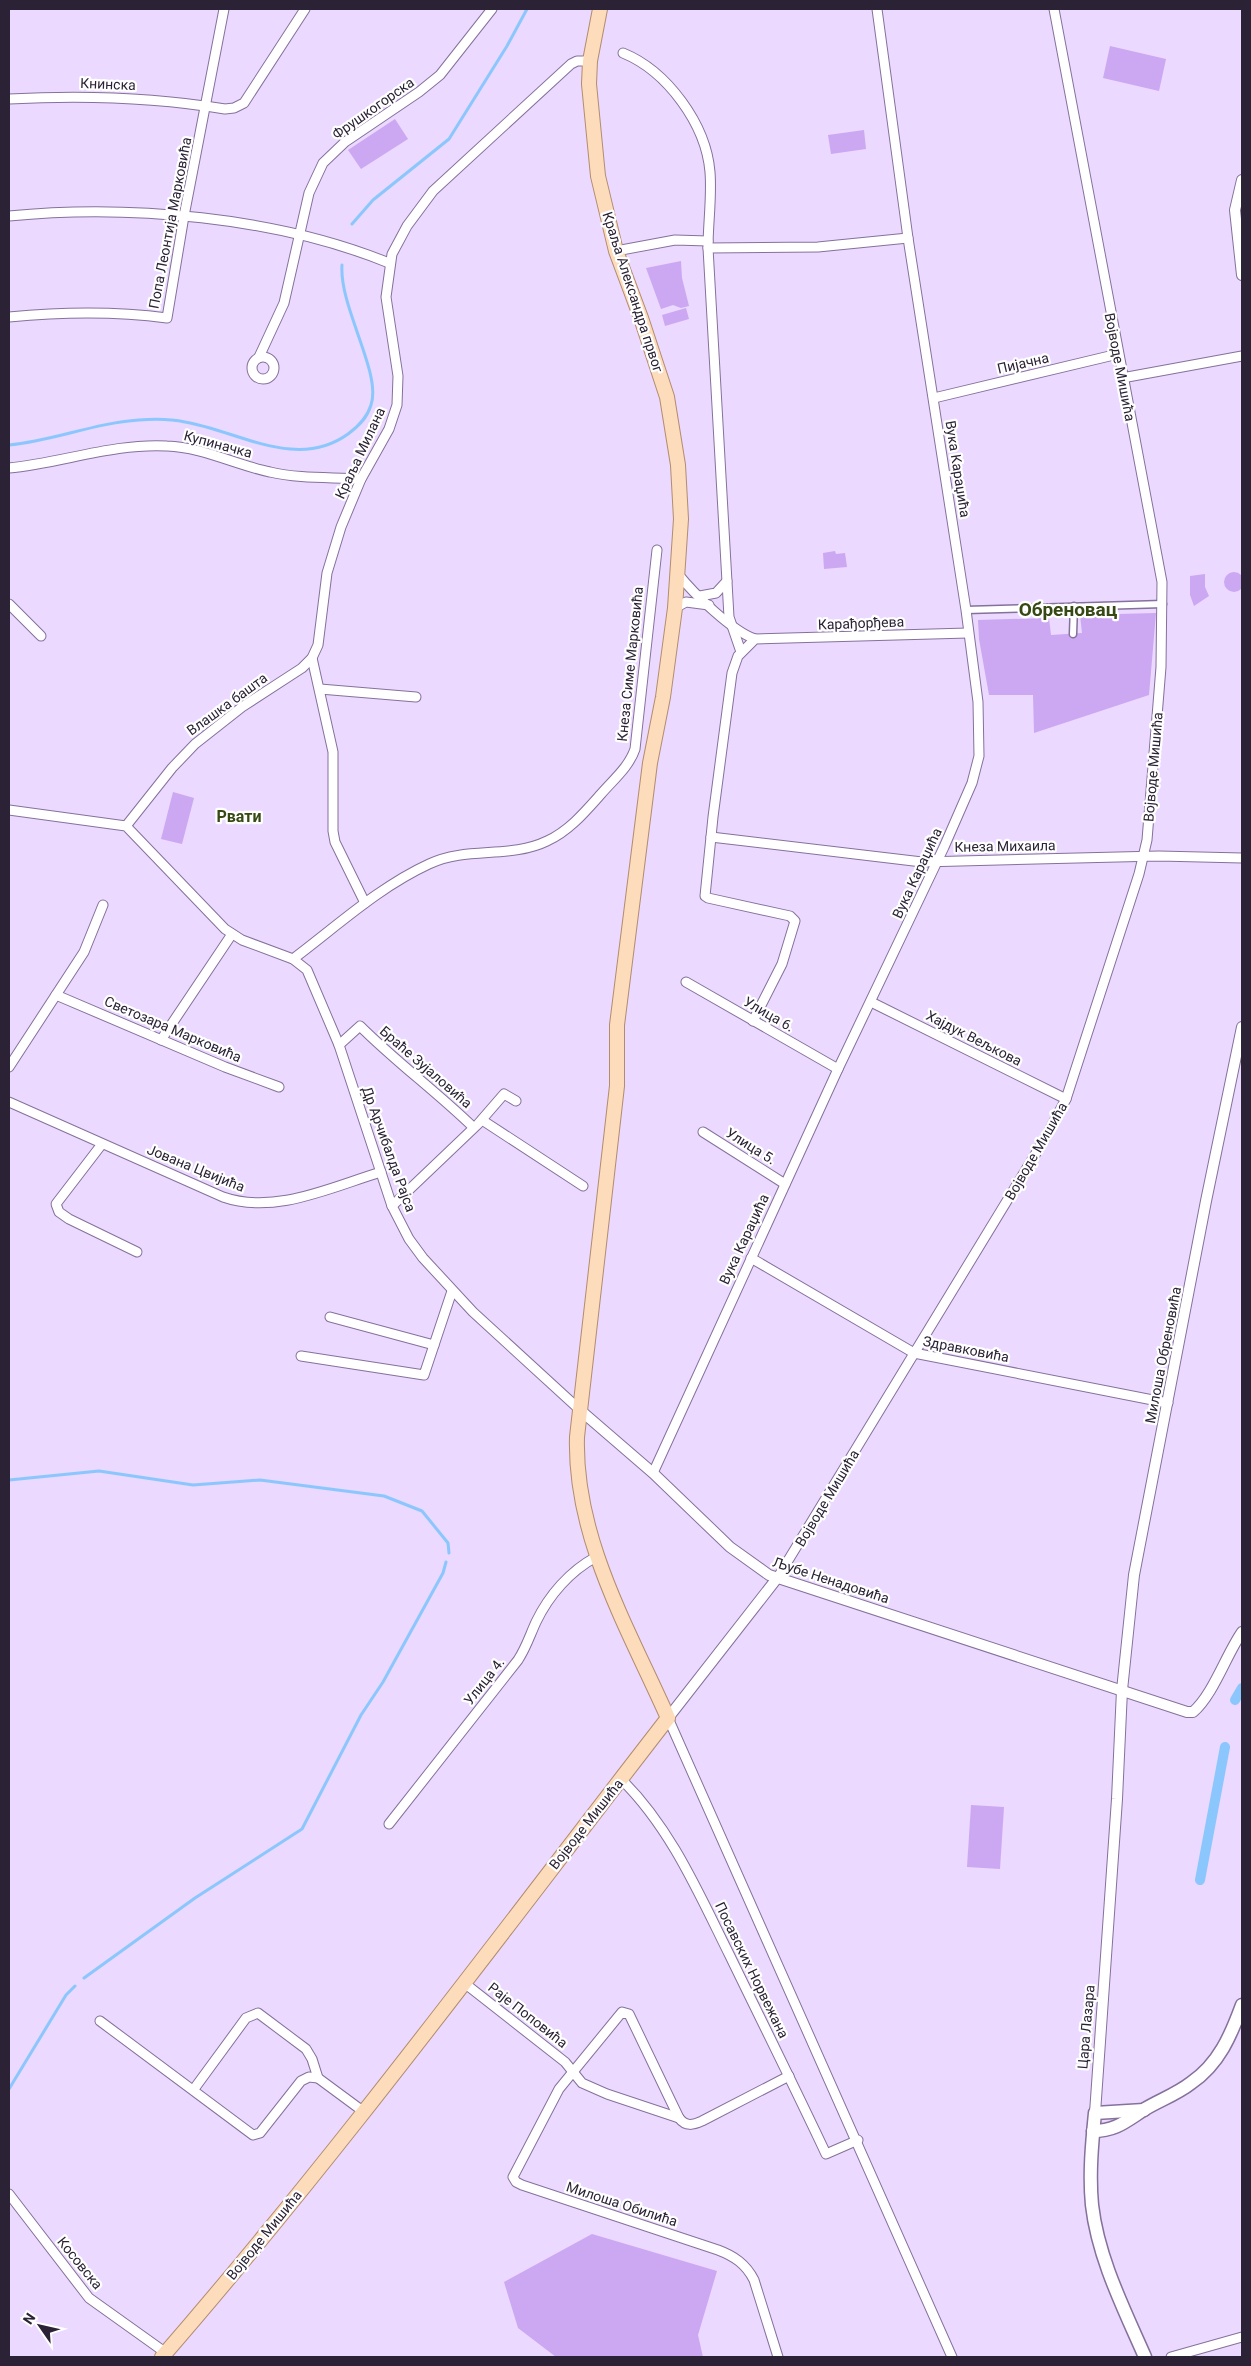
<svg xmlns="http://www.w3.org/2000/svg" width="1251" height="2366" viewBox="0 0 1251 2366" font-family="Roboto,sans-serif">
<rect width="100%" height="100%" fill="#ebd9ff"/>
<g fill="#cca7f2">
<path d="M 1110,46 L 1166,59 L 1159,91 L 1103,78 Z"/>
<path d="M 395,119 L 408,139 L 361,169 L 348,150 Z"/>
<path d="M 864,130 L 866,149 L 831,154 L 828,135 Z"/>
<path d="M 681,261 L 682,278 L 689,306 L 681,308 L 673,305 L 661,309 L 646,268 Z"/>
<path d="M 686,308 L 689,319 L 665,326 L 662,315 Z"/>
<path d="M 835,551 L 836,554 L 845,553 L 847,567 L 824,569 L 823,553 Z"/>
<circle cx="1234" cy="582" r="10"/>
<path d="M 1205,574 L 1205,587 L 1209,596 L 1194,606 L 1190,595 L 1190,576 Z"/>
<path d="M 1156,613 L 1149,695 L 1034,733 L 1033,695 L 989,695 L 979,639 L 978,620 L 1049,618 L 1051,635 L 1082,633 L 1080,615 Z"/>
<path d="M 173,792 L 194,798 L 182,844 L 161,839 Z"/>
<path d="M 971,1805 L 1004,1807 L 1000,1869 L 967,1867 Z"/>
<path d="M 592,2234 L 717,2271 L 698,2335 L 703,2357 L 556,2357 L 518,2328 L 504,2282 Z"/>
</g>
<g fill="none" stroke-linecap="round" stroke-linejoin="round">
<g stroke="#8bc7fc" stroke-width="3">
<path d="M 352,224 L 373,200 L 449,139 L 507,46 L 527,9"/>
<path d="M 9,445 C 53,441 94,423 139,420 C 153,419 171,419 185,422 C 238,431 297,471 348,434 C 359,426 367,418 371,405 C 382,373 339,307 342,265"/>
<path d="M 9,1480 L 99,1471 L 193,1485 L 260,1480 L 384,1496 L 422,1511 L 448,1543 L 449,1553"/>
<path d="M 84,1978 L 195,1898 L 302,1829 L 361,1715 L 383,1682 L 443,1573 L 446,1562"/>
<path d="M 9,2089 L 66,1995 L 75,1986"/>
</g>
<g stroke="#8bc7fc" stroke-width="10">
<path d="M 1235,1700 L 1242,1688"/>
<path d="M 1200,1880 L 1225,1747"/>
</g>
<g stroke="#85719b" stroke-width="9">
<g id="pedestrian">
<path d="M 966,610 L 1163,604"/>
<path d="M 1073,634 L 1074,606"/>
</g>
</g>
<g stroke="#85719b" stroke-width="11">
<g id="minor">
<path d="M 623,53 C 667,71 706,124 710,172 C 712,197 708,223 708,248"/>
<path d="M 9,99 C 81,95 153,97 225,109 L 234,108 L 244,103 L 305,9"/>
<path d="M 9,216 C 128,204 277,217 389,263"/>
<path d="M 616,251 L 675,240 L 708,241"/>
<path d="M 9,317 C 62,312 114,311 167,318 L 184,216 L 224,9"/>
<circle cx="263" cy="368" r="11"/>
<path d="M 259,357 L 284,303 L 309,193 L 323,163 L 345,142 L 419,92 L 440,75 L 492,9"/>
<path d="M 1122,378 L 1242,356"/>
<path d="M 934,398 L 1118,354"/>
<path d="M 9,468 C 61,463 114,443 167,446 C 202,447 236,465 270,472 C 300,479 331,477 361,479"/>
<path d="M 678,574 C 694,594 732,631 755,639"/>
<path d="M 700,596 L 716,593 L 727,581"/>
<path d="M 9,604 L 41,636"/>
<path d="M 675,608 L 686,602 L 709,605"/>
<path d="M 741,652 L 729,617 L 708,248 L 818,247 L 908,238"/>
<path d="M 312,658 L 333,752 L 333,831 L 335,842 L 365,903"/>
<path d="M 320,689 L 416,697"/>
<path d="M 9,810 L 126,826 L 225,929 L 242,940 L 293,959 L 307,970 L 339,1045 L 392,1206 L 409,1239 L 423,1258 L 473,1312 L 580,1410"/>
<path d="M 126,826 L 172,768 L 195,744 L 242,707 L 302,668 L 312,658 L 318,645 L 327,573 L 341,527 L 361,479 L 389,429 L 397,405 L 398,376 L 386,297 L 392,254 L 407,226 L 433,191 L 571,64 L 577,61 L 590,61"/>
<path d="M 711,837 L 922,862 L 1159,856 L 1242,858"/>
<path d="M 293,959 C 337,926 379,887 429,864 C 467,846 510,859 547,841 C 569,831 585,812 601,794 C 613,780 629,767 635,749 L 657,550"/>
<path d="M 686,982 L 838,1069"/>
<path d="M 56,995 L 225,1067 L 279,1087"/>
<path d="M 871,1002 L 1066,1099"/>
<path d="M 753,1021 L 782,964 L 795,921 L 790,916 L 708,898 L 705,896 L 713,817 L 732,673 L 738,656 L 755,639 L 968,633"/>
<path d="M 161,1040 L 232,934"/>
<path d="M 339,1045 L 360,1026 C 396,1062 437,1092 473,1127"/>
<path d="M 9,1067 L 84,952 L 103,905"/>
<path d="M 9,1102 L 223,1197 C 275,1215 331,1187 381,1172"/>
<path d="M 482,1120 L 583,1186"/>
<path d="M 703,1132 L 785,1184"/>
<path d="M 102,1144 L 56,1204 L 59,1212 L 69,1219 L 137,1252"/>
<path d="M 392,1206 L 478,1124 L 504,1094 L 516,1101"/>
<path d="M 751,1258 L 914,1353 L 1168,1403"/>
<path d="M 330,1317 L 434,1345"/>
<path d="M 301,1356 L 424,1375 L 452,1291"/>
<path d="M 653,1473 L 838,1069 L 944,847 L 972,783 L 979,756 L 978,702 L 966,610 L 908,238 L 877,9"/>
<path d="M 778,1577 L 1044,1140 L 1066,1099 L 1139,874 L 1147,840 L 1161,667 L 1162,582 L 1054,9"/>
<path d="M 668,1718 L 952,2357"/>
<path d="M 621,1779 C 671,1828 699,1894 730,1956 C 762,2022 795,2088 826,2154 L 858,2140"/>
<path d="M 389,1824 L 518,1660 C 526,1648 530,1635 536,1622 C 549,1595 570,1571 596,1557"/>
<path d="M 463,1982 L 565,2062 L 582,2083 L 607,2094 L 679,2118 C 686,2127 693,2125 702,2121 L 789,2076"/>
<path d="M 100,2021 L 253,2135 L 260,2133 L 301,2081 L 309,2077 L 318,2078"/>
<path d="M 194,2089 L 246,2018 L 258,2013 L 306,2049 L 312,2059 L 318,2078 L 364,2112"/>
<path d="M 679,2118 L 629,2014 L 622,2012 L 559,2089 L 513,2177 L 516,2182 L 522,2185 L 718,2250 C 734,2256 746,2264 754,2280 L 778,2357"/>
<path d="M 9,2194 L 89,2298 L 166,2353"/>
<path d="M 1171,2357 L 1242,2337"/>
</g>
</g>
<g stroke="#85719b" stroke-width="12">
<g id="tertiary">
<path d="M 1242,180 L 1235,210 L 1242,275"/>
<path d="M 580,1410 L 653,1473 L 730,1547 L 769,1575 L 1187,1712 L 1193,1712 C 1213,1695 1226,1655 1242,1632"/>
<path d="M 668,1718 L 778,1577"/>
<path d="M 1095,2113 L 1117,1799 L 1122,1690 L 1134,1575 L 1206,1201 L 1242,1027"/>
</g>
</g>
<g stroke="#85719b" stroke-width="15">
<g id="secondary">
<path d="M 1144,2110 L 1095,2113 C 1092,2143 1089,2174 1092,2205 C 1098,2258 1124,2309 1145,2357"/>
<path d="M 1093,2131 C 1116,2131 1126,2121 1145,2109 C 1160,2100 1177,2094 1191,2083 C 1219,2064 1231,2035 1242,2005"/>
</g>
</g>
<g stroke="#b28c6e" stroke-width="16">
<path id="primary" d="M 162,2357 C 340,2152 502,1932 668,1718 C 628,1628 574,1537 577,1437 L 617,1086 L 617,1025 L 650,763 L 663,697 L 675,608 L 681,519 L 678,465 L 667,397 L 641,318 L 616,251 L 598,176 L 589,84 L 590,61 L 600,9"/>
</g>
<use href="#pedestrian" stroke="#fff" stroke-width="6"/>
<use href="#minor" stroke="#fff" stroke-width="9"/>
<use href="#tertiary" stroke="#fff" stroke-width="10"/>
<use href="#secondary" stroke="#fff" stroke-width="12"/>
<use href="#primary" stroke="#fcdcbb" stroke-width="14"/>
</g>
<g text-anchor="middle" stroke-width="4.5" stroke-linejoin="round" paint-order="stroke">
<g font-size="14" fill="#2b2335" stroke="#fff">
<text transform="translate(108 84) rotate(2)" y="5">Книнска</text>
<text transform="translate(373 108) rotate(-35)" y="5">Фрушкогорска</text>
<text transform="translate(170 223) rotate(-79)" y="5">Попа Леонтија Марковића</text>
<text transform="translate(633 292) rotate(72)" y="5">Краља Александра првог</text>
<text transform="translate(1023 363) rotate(-13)" y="5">Пијачна</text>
<text transform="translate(1120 367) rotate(79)" y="5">Војводе Мишића</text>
<text transform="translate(218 444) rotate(15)" y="5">Купиначка</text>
<text transform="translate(360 453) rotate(-65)" y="5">Краља Милана</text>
<text transform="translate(958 469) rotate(81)" y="5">Вука Караџића</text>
<text transform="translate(861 623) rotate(-2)" y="5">Карађорђева</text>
<text transform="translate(630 664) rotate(-84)" y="5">Кнеза Симе Марковића</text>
<text transform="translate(227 704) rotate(-36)" y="5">Влашка башта</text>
<text transform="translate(1153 767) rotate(-85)" y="5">Војводе Мишића</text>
<text transform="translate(1005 846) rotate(-1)" y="5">Кнеза Михаила</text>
<text transform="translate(917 873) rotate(-65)" y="5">Вука Караџића</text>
<text transform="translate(769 1014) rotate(30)" y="5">Улица 6.</text>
<text transform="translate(173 1029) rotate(23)" y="5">Светозара Марковића</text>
<text transform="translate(974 1038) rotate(27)" y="5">Хајдук Вељкова</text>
<text transform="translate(426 1067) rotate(41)" y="5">Браће Зујаловића</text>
<text transform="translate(751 1146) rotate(32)" y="5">Улица 5.</text>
<text transform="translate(389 1149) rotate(70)" y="5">Др Арчибалда Рајса</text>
<text transform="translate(1036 1151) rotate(-60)" y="5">Војводе Мишића</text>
<text transform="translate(196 1168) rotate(22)" y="5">Јована Цвијића</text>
<text transform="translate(744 1239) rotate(-65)" y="5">Вука Караџића</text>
<text transform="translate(966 1349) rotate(11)" y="5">Здравковића</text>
<text transform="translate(1163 1355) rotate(-79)" y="5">Милоша Обреновића</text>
<text transform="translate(827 1498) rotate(-59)" y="5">Војводе Мишића</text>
<text transform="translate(831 1580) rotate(18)" y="5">Љубе Ненадовића</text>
<text transform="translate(484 1681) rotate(-52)" y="5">Улица 4.</text>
<text transform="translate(586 1824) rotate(-52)" y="5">Војводе Мишића</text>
<text transform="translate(752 1970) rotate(64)" y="5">Посавских Норвежана</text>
<text transform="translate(528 2015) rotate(38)" y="5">Раје Поповића</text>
<text transform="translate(1086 2027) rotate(-85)" y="5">Цара Лазара</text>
<text transform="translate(622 2204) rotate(18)" y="5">Милоша Обилића</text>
<text transform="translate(264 2235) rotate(-51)" y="5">Војводе Мишића</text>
<text transform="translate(80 2263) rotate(51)" y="5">Косовска</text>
</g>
<g font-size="16" font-weight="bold" fill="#364813" stroke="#fff">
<text x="239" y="822">Рвати</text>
</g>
<g font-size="19" font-weight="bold" fill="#364813" stroke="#fff">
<text x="1068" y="616">Обреновац</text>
</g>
</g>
<rect width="1251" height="2366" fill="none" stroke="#2b2335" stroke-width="20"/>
<g transform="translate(40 2326) rotate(304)" stroke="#ffffff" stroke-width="4" paint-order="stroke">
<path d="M0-4L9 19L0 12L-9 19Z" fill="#2b2335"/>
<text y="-8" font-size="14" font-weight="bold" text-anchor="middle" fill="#2b2335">N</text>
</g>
</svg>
